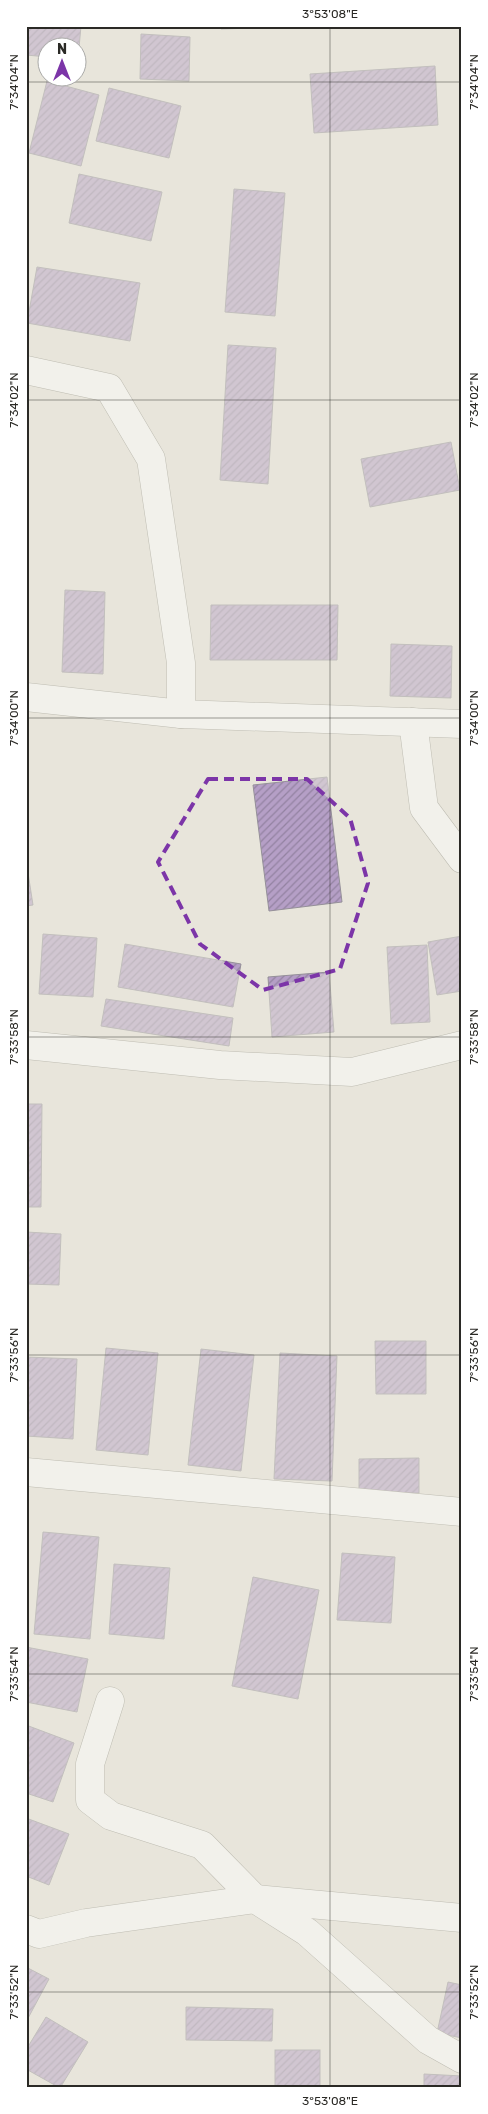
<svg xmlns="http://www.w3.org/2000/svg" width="488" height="2114" viewBox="0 0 488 2114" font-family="Rubik,sans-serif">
<defs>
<pattern id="building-hatch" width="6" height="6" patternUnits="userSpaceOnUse" patternTransform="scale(1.25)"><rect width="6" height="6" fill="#b59fc6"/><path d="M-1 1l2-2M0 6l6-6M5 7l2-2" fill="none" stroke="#9382a1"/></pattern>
</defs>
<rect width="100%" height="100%" fill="#e8e5db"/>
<g fill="url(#building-hatch)" stroke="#959099">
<path d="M 26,26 L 81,26 L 78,59 L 78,48 L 48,48 L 48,57 L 26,55 Z"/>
<path d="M 221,26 L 285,26 L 285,27 L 221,29 Z"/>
<path d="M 141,34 L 190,37 L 189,81 L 140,79 Z"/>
<path d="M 435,66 L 438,125 L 314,133 L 310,74 Z"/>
<path d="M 47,81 L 99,95 L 81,166 L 29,153 Z"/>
<path d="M 109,88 L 181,106 L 169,158 L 96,141 Z"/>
<path d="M 79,174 L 162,192 L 151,241 L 69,223 Z"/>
<path d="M 234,189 L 285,193 L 275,316 L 225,312 Z"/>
<path d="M 37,267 L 140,283 L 130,341 L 27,323 Z"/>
<path d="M 228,345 L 276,348 L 268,484 L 220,480 Z"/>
<path d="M 451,442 L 460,490 L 370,507 L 361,459 Z"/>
<path d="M 65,590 L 105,592 L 103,674 L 62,672 Z"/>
<path d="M 211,605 L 338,605 L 337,660 L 210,660 Z"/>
<path d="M 391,644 L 452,646 L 451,698 L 390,696 Z"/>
<path d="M 327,777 L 342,902 L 269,911 L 253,785 Z"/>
<path d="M 26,860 L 33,905 L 26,906 Z"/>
<path d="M 43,934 L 97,938 L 93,997 L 39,994 Z"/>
<path d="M 462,936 L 462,991 L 437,995 L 428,942 Z"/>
<path d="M 125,944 L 241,964 L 233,1007 L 118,987 Z"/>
<path d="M 427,945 L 430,1022 L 391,1024 L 387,947 Z"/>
<path d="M 329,972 L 334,1032 L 272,1037 L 268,977 Z"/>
<path d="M 106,999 L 233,1018 L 229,1046 L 101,1026 Z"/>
<path d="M 26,1104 L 42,1104 L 41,1207 L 26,1207 Z"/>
<path d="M 26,1232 L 61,1234 L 59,1285 L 26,1284 Z"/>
<path d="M 375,1341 L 426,1341 L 426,1394 L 376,1394 Z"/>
<path d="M 106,1348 L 158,1353 L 148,1455 L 96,1450 Z"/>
<path d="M 201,1349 L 254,1355 L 241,1471 L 188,1465 Z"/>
<path d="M 280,1353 L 337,1356 L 332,1481 L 274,1479 Z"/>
<path d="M 26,1357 L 77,1359 L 73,1439 L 26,1436 Z"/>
<path d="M 419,1458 L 419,1493 L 359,1494 L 359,1459 Z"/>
<path d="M 43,1532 L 99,1537 L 90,1639 L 34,1634 Z"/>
<path d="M 342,1553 L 395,1557 L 391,1623 L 337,1620 Z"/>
<path d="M 114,1564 L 170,1568 L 164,1639 L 109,1634 Z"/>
<path d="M 253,1577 L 319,1590 L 298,1699 L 232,1686 Z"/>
<path d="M 26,1647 L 88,1659 L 77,1712 L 26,1702 Z"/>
<path d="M 26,1725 L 74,1743 L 53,1802 L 26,1793 Z"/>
<path d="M 26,1818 L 69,1834 L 49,1885 L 26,1876 Z"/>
<path d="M 26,1967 L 49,1979 L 26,2022 Z"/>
<path d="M 448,1982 L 462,1985 L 462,2038 L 437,2033 Z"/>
<path d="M 186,2007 L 273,2009 L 272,2041 L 186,2040 Z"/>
<path d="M 46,2017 L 88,2042 L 60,2088 L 26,2069 L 26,2050 Z"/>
<rect x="275" y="2050" width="45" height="38"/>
<path d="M 424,2074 L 462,2076 L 461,2088 L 424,2088 Z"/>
</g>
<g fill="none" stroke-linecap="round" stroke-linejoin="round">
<g stroke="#8f8c83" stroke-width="29">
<g id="minor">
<path d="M 26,370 L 109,388 L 151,459 L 181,663 L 181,714"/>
<path d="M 26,697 L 181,714 L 462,724"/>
<path d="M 413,722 L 424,808 L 462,859"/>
<path d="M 26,1045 L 220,1065 L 352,1072 L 462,1045"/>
<path d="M 26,1472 L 462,1512"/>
<path d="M 110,1701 L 90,1764 L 90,1800 L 111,1816 L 202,1845 L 255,1899 L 307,1932 L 428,2040 L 462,2059"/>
<path d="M 26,1929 L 39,1934 L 86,1923 L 255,1899 L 462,1918"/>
</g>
</g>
<use href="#minor" stroke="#fff" stroke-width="28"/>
</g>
<path d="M0 0H488V2114H0ZM 208,779 L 307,779 L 350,818 L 368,883 L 340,969 L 263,990 L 200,944 L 158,862 Z" fill="#e8e5db" fill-opacity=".55" fill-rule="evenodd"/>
<path fill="none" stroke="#7c35a8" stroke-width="4" stroke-dasharray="10 6" stroke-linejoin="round" d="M 208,779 L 307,779 L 350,818 L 368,883 L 340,969 L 263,990 L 200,944 L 158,862 Z"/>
<path fill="none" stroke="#2b2a26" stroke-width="1" stroke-opacity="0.45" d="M 330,26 L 330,2088M 26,82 L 462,82M 26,400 L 462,400M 26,718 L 462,718M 26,1037 L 462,1037M 26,1355 L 462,1355M 26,1674 L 462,1674M 26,1992 L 462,1992"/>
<rect width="488" height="2114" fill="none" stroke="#ffffff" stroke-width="55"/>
<g transform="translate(62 62)"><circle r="24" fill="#ffffff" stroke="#aaaaa8"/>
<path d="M0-4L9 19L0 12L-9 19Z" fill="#7c35a8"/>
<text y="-8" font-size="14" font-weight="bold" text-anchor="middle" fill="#2b2a26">N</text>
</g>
<rect x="28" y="28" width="432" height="2058" fill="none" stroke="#2b2a26" stroke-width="2"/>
<g font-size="12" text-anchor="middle" fill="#2b2a26">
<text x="330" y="18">3°53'08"E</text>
<text transform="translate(14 82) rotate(-90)" y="4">7°34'04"N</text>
<text transform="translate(474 82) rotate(-90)" y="4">7°34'04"N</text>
<text transform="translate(14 400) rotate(-90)" y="4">7°34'02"N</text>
<text transform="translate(474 400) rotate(-90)" y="4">7°34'02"N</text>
<text transform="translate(14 718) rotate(-90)" y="4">7°34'00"N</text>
<text transform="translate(474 718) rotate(-90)" y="4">7°34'00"N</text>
<text transform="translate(14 1037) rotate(-90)" y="4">7°33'58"N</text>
<text transform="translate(474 1037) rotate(-90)" y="4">7°33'58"N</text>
<text transform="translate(14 1355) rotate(-90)" y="4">7°33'56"N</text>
<text transform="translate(474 1355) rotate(-90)" y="4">7°33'56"N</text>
<text transform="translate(14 1674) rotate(-90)" y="4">7°33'54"N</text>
<text transform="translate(474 1674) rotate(-90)" y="4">7°33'54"N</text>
<text transform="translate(14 1992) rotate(-90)" y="4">7°33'52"N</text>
<text transform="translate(474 1992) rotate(-90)" y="4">7°33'52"N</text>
<text x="330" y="2105">3°53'08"E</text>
</g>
</svg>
